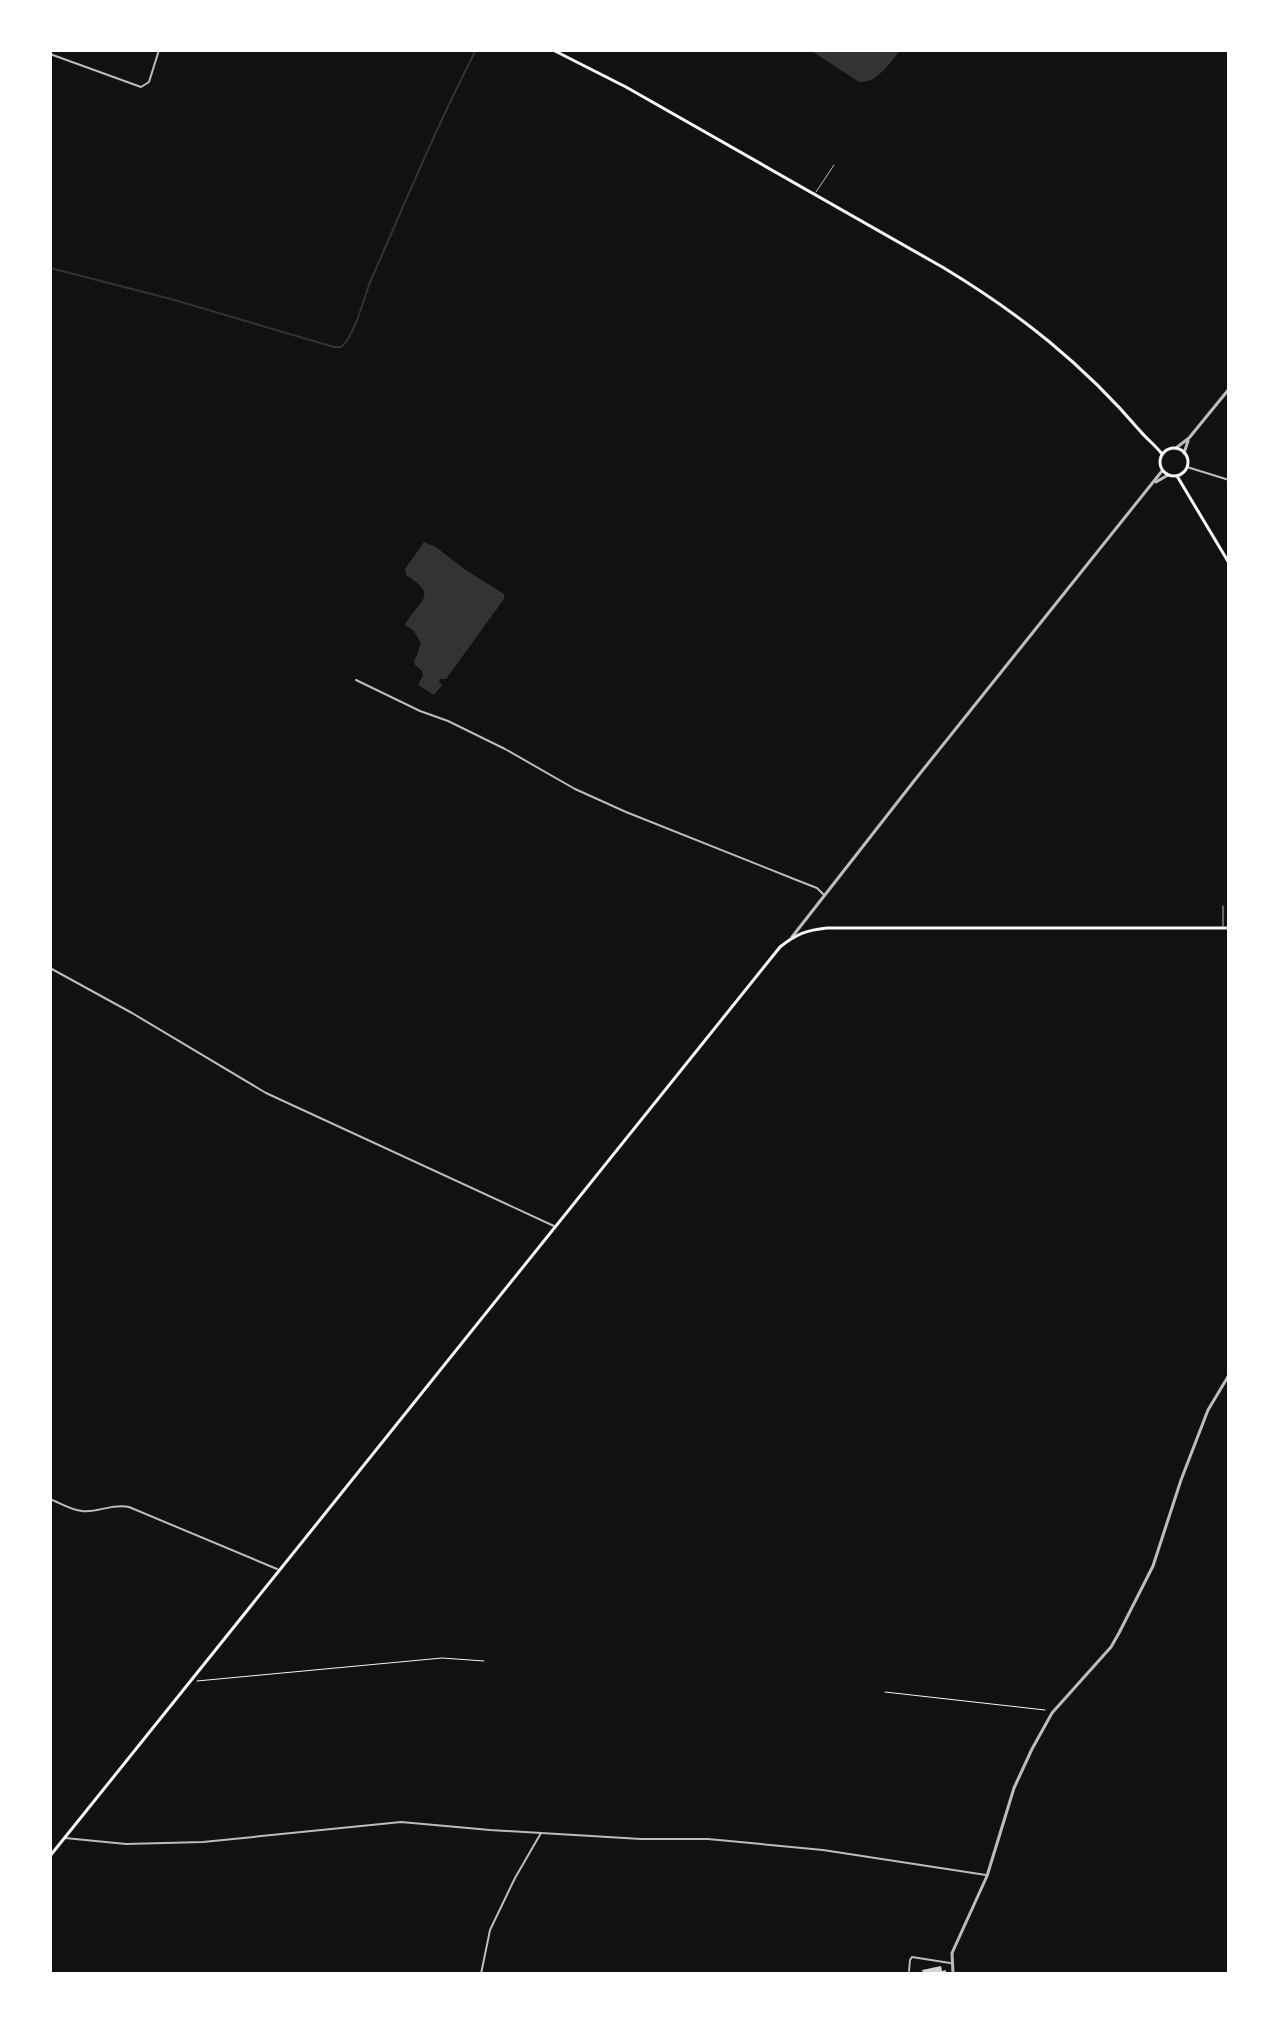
<svg xmlns="http://www.w3.org/2000/svg" width="1279" height="2024" viewBox="0 0 1279 2024" font-family="Karla,sans-serif">
<rect width="100%" height="100%" fill="#111"/>
<g fill="#333">
<path d="M 810,50 L 901,50 C 889,63 878,83 859,82 Z"/>
<path d="M 424,542 L 436,547 L 464,569 L 504,594 L 504,599 L 446,679 L 440,679 L 439,681 L 442,685 L 434,695 L 418,685 L 423,675 L 422,671 L 415,665 L 414,661 C 419,653 418,648 421,643 L 413,630 L 405,625 C 419,600 440,596 406,575 L 405,569 Z"/>
</g>
<g fill="none" stroke-linecap="round" stroke-linejoin="round">
<path stroke="#333" stroke-width="2" d="M 50,268 L 171,299 L 334,347 L 341,347 C 356,334 363,299 371,280 C 405,203 437,125 476,50"/>
</g>
<path fill="#d3d3d3" d="M 941,1966 L 942,1971 L 946,1970 L 946,1974 L 923,1974 L 922,1970 Z"/>
<g fill="none" stroke-linecap="round" stroke-linejoin="round">
<g stroke="#f5f5f5" stroke-width="1">
<path d="M 197,1681 L 442,1658 L 484,1661"/>
<path d="M 885,1692 L 1045,1710"/>
</g>
<g stroke="#bcbcbc" stroke-width="1">
<path d="M 816,192 L 834,165"/>
<path d="M 1223,926 L 1223,906"/>
</g>
<g stroke="#bcbcbc" stroke-width="2">
<path d="M 50,54 L 141,87 L 149,82 L 159,50"/>
<path d="M 1187,467 L 1229,480"/>
<path d="M 356,680 L 420,711 L 448,721 L 505,749 L 575,789 L 626,812 L 799,881 L 817,888 L 823,894"/>
<path d="M 50,968 L 132,1013 L 266,1093 L 554,1226"/>
<path d="M 50,1499 C 60,1503 71,1510 82,1511 C 98,1513 113,1503 129,1507 L 277,1569"/>
<path d="M 65,1838 L 126,1844 L 203,1842 L 401,1822 L 490,1830 L 641,1839 L 708,1839 L 823,1850 L 986,1875"/>
<path d="M 909,1971 L 910,1960 L 912,1957 L 950,1963"/>
<path d="M 481,1974 L 490,1930 L 515,1878 L 541,1833"/>
<path d="M 866,1974 L 866,1973"/>
</g>
<g stroke="#bcbcbc" stroke-width="3">
<path d="M 1176,448 L 1189,438 L 1229,389"/>
<path d="M 1184,453 L 1188,441"/>
<path d="M 1156,482 L 1168,475"/>
<path d="M 792,937 L 914,781 L 1162,471"/>
<path d="M 953,1974 L 952,1953 L 987,1876 L 1014,1788 L 1032,1749 L 1052,1713 L 1111,1647 L 1119,1633 L 1153,1566 L 1181,1480 L 1208,1410 L 1229,1375"/>
</g>
<g stroke="#f5f5f5" stroke-width="3">
<path d="M 553,50 L 626,87 L 944,268 C 1020,314 1083,364 1141,432 C 1148,440 1156,446 1162,454"/>
<circle cx="1174" cy="462" r="14"/>
<path d="M 1177,476 L 1229,563"/>
<path d="M 50,1856 L 780,947 C 796,934 807,930 827,928 L 1229,928"/>
</g>
</g>
<rect width="1279" height="2024" fill="none" stroke="#ffffff" stroke-width="104"/>
</svg>
